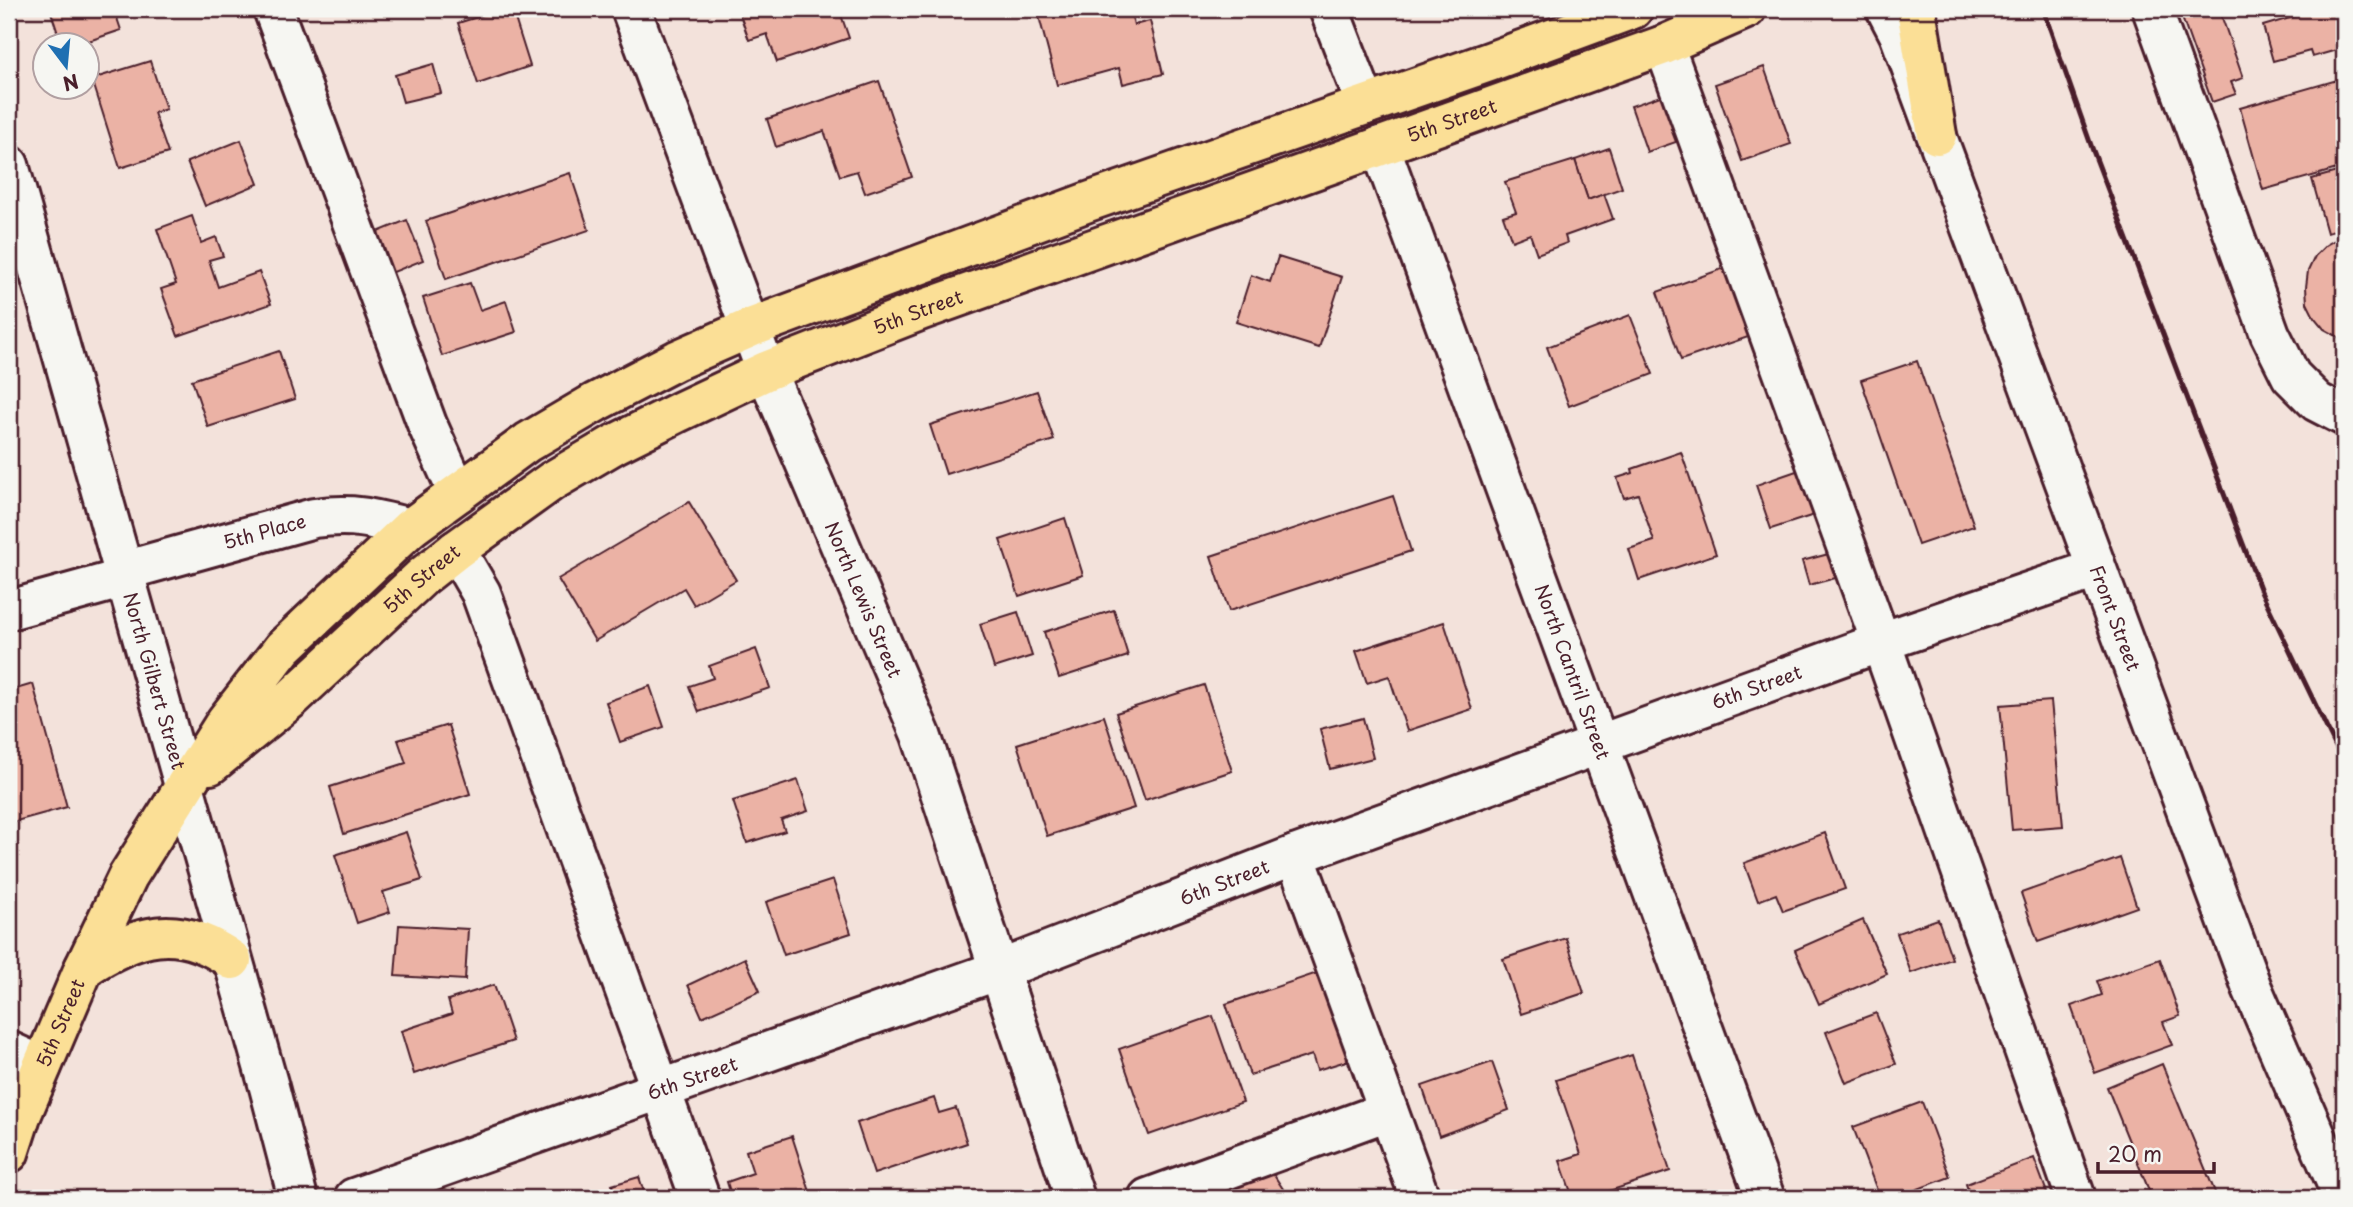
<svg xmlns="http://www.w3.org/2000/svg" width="2353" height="1207" viewBox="0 0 2353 1207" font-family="'Playpen Sans',sans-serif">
<rect width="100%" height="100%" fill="#f3e2db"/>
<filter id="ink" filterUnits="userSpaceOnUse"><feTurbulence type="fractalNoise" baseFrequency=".0143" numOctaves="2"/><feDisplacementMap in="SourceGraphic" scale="14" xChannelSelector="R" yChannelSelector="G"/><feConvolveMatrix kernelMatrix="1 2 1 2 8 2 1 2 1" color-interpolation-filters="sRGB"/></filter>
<g filter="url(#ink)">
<g fill="#ebb2a5" stroke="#4a1f2b" stroke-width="2">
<path d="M 50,9 L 114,9 L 121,30 L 74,46 L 62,46 Z"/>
<path d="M 503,9 L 512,9 L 530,66 L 478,84 L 458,23 Z"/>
<path d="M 738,9 L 839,9 L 849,38 L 777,62 L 767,34 L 749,40 Z"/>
<path d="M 899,9 L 929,9 L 902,18 Z"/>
<path d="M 1037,9 L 1130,9 L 1134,25 L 1150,21 L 1163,74 L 1123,84 L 1119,68 L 1057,85 Z"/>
<path d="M 2179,9 L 2219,9 L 2243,78 L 2231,82 L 2236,94 L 2212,102 Z"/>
<path d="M 2314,9 L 2344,9 L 2344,48 L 2312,57 L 2310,51 L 2273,61 L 2263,26 L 2300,15 L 2300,13 Z"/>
<path d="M 150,61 L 166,109 L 154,113 L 168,153 L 120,168 L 92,79 Z"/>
<path d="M 433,64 L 441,93 L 403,102 L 395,75 Z"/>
<path d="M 1764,67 L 1791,144 L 1742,161 L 1715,84 Z"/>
<path d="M 2344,78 L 2344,167 L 2263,190 L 2240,108 Z"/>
<path d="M 879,81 L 912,177 L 865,193 L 857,171 L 840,176 L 824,131 L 776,147 L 767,119 Z"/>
<path d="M 1669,93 L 1681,126 L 1671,129 L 1676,142 L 1647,152 L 1631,106 Z"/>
<path d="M 241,140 L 258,184 L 205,206 L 187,162 Z"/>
<path d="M 1609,148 L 1622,188 L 1588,200 L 1575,160 Z"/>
<path d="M 1575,160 L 1588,200 L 1604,194 L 1613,219 L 1565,236 L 1567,243 L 1537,254 L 1530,234 L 1512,241 L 1503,216 L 1516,212 L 1505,182 Z"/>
<path d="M 2344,170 L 2344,228 L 2327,233 L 2312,179 Z"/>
<path d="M 570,173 L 589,230 L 446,279 L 426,221 Z"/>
<path d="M 192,216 L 201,243 L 216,237 L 223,256 L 209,260 L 218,287 L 259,272 L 271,304 L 178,336 L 161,289 L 176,284 L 157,229 Z"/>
<path d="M 407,220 L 423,260 L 391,273 L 375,233 Z"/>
<path d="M 2344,235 L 2344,340 L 2324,329 L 2314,317 L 2307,303 L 2306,287 L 2308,271 L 2315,256 L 2326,245 Z"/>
<path d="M 1278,257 L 1342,277 L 1319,348 L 1236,322 L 1251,275 L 1270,282 Z"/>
<path d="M 1736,264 L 1760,333 L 1681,360 L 1657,292 Z"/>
<path d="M 470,283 L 480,310 L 506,301 L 516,332 L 442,356 L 423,298 Z"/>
<path d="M 1630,315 L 1653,374 L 1569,406 L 1547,347 Z"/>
<path d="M 279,351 L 295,399 L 208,427 L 192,380 Z"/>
<path d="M 1917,361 L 1974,526 L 1918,545 L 1861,380 Z"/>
<path d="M 1037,391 L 1054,440 L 946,474 L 930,425 Z"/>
<path d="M 1681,452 L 1716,554 L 1639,580 L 1629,549 L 1654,541 L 1638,494 L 1624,498 L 1617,478 L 1633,473 L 1632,469 Z"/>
<path d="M 1805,468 L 1820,513 L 1771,529 L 1756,485 Z"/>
<path d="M 1393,496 L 1411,551 L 1229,611 L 1211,556 Z"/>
<path d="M 689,502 L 736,580 L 694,605 L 684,588 L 595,641 L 558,579 Z"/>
<path d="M 1065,518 L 1083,575 L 1019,596 L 1000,540 Z"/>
<path d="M 1840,551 L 1847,575 L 1809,585 L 1802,561 Z"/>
<path d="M 1114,610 L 1128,656 L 1059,678 L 1044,632 Z"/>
<path d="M 1018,612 L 1032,656 L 994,668 L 980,624 Z"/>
<path d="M 1444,622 L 1472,709 L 1407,731 L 1389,676 L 1367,683 L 1356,651 Z"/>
<path d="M 756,649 L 770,688 L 699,712 L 689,686 L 713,678 L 709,666 Z"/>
<path d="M 33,684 L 67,807 L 9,823 L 9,691 Z"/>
<path d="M 1204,685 L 1232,771 L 1145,800 L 1116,713 Z"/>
<path d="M 650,686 L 664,727 L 620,742 L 606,702 Z"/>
<path d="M 2051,701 L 2063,826 L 2012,830 L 2000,705 Z"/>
<path d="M 1104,716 L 1134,808 L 1047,836 L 1017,744 Z"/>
<path d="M 1363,718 L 1373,758 L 1330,769 L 1320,729 Z"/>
<path d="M 448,725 L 470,794 L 344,834 L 330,787 L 406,763 L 398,740 Z"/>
<path d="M 798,780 L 808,811 L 781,820 L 785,831 L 747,843 L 733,801 Z"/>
<path d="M 406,832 L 422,880 L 383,892 L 390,912 L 357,923 L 335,855 Z"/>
<path d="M 1825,833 L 1845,889 L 1783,911 L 1776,894 L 1758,901 L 1744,863 Z"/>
<path d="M 2120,858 L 2137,907 L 2038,942 L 2021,893 Z"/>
<path d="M 833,880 L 851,933 L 784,955 L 766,902 Z"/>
<path d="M 1938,919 L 1952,959 L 1911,973 L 1897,933 Z"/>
<path d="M 1863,920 L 1887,974 L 1819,1004 L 1795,950 Z"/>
<path d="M 399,925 L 468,929 L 465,980 L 395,976 Z"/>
<path d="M 1566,938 L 1584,993 L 1521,1014 L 1503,959 Z"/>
<path d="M 745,958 L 760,991 L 702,1017 L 688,985 Z"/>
<path d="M 2160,959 L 2180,1016 L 2163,1022 L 2172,1045 L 2095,1073 L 2071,1006 L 2102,995 L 2097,981 Z"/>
<path d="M 1326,970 L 1356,1058 L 1317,1070 L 1312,1055 L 1250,1075 L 1226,1004 Z"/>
<path d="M 494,985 L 513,1041 L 414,1074 L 401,1031 L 452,1014 L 448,1000 Z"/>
<path d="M 1876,1013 L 1896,1064 L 1846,1083 L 1826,1032 Z"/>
<path d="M 1213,1016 L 1243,1102 L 1149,1135 L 1119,1049 Z"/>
<path d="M 1632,1055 L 1670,1171 L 1588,1198 L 1573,1198 L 1560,1161 L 1581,1154 L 1556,1080 Z"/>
<path d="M 1492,1062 L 1509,1110 L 1439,1136 L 1422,1086 Z"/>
<path d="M 2162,1064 L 2217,1197 L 2213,1198 L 2152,1198 L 2107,1087 Z"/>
<path d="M 934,1098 L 939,1113 L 956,1108 L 967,1143 L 874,1174 L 857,1123 Z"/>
<path d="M 1922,1102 L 1950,1177 L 1894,1198 L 1880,1198 L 1853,1127 Z"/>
<path d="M 792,1136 L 812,1198 L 732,1198 L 727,1182 L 753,1173 L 746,1151 Z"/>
<path d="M 2034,1158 L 2049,1198 L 1971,1198 L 1966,1184 Z"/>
<path d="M 1264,1160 L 1289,1198 L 1204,1198 Z"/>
<path d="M 639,1177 L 646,1198 L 616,1198 L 612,1185 Z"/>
</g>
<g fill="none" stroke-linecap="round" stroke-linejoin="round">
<g stroke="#4a1f2b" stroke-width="44">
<g id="minor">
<path d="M 273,9 L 427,424 L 458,493"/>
<path id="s1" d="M 631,9 L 766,371 L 921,735 L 1075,1198"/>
<path d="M 1329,9 L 1366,105"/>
<path id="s2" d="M 1886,9 L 1899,34 L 2252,988 L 2343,1198"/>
<path d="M 2152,9 L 2270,334 L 2291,376 L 2317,402 L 2344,416"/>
<path d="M 1664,45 L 1881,642 L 2076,1198"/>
<path id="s3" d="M 1380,146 L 1765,1198"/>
<path id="s4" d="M 9,165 L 269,1087 L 298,1198"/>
<path d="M 456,550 L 481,593 L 700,1198"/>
<path id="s5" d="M 123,571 L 314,518 C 354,513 372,518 410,528"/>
<path d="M 9,610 L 125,578"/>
<path d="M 1295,855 L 1420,1198"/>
<path d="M 9,1051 L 42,1066"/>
<path id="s6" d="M 354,1198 L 999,970 L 1295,855 L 1881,642 L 2096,569"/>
<path d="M 1148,1198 L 1388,1111"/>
</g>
</g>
<g stroke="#4a1f2b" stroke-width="44">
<g id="major">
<path d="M 1916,9 L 1937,135"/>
<path id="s7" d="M 210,765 L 291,699 L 423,576 L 456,550 L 552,481 L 615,444 L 679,412 L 766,371 L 922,310 L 1664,45 L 1746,9"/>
<path d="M 84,968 C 136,934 178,921 232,960"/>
<path id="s8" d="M 9,1153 L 21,1116 L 84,968 L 128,876 L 226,721 L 283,648 L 410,528 L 528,442 L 596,402 L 677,360 L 750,328 L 1088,202 L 1489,62 L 1633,9"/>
</g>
</g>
<use href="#minor" stroke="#f6f6f2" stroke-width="38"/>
<use href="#major" stroke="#fbdf96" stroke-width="38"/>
<path stroke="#4a1f2b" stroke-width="5" d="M 2043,9 L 2092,148 L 2261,591 L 2344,764"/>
</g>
</g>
<g text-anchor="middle" stroke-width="7" stroke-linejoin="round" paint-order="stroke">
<g font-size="19" fill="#4a1f2b" stroke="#f6f6f2">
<text dy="7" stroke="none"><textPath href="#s7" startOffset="1416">5th Street</textPath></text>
<text dy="7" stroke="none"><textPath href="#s7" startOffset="849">5th Street</textPath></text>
<text dy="7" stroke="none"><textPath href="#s5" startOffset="147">5th Place</textPath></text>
<text dy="7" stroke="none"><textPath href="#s7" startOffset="282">5th Street</textPath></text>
<text dy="7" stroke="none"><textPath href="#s1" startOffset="635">North Lewis Street</textPath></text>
<text dy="7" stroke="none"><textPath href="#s2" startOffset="651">Front Street</textPath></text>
<text dy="7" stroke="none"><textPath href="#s3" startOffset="560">North Cantril Street</textPath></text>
<text dy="7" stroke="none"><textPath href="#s4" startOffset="536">North Gilbert Street</textPath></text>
<text dy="7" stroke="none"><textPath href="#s6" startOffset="1493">6th Street</textPath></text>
<text dy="7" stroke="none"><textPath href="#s6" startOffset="926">6th Street</textPath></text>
<text dy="7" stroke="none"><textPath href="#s8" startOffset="140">5th Street</textPath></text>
<text dy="7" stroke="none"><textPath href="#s6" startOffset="359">6th Street</textPath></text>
</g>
</g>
<rect width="2353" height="1207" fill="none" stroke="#f6f6f2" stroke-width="35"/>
<rect x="18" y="18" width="2318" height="1172" fill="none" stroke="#4a1f2b" stroke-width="2.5" filter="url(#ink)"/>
<g transform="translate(66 66) rotate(164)"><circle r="33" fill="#f6f6f2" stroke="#b1a0a2" stroke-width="2"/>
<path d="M0-5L12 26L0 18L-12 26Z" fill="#1f6fb2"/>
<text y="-10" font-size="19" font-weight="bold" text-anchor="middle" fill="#4a1f2b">N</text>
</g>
<path d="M2098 1162v10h116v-10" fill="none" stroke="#4a1f2b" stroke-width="3.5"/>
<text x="2108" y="1162" font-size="21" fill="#4a1f2b" stroke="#f6f6f2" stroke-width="5" paint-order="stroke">20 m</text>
</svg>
